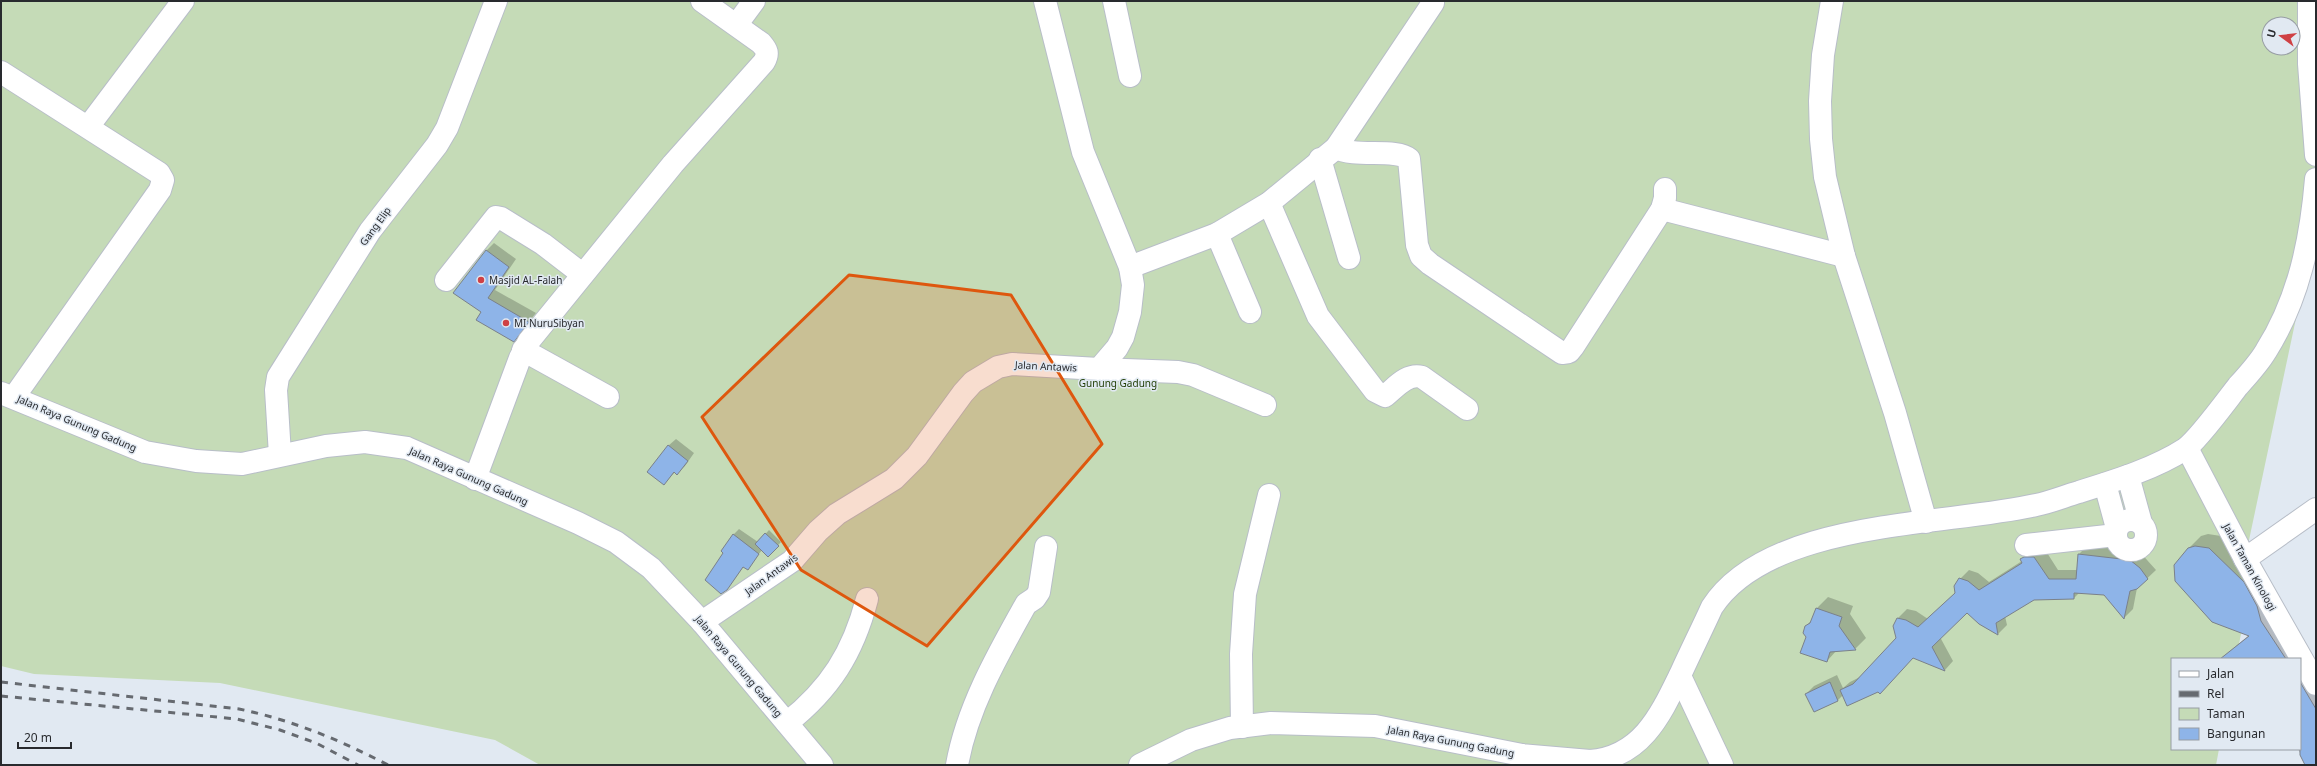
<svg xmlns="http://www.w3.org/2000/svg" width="2317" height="766" viewBox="0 0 2317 766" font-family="'Noto Sans',sans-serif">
<rect width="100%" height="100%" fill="#e1e9f2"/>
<path fill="#c5dbb7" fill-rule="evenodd" d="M 1,1 L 2316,1 L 2316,224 L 2245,559 L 2250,589 L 2236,659 L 2172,659 L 2172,749 L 2219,749 L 2216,765 L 540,765 L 495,740 L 220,683 L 34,674 L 1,666 ZM 2269,24 L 2293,24 L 2293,48 L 2269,48 Z"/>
<g fill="#0003">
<path d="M 494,243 L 516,259 L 495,290 L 536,313 L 514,340 L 482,312 L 486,251 Z"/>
<path d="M 676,439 L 694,453 L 685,466 L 677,473 L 675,472 L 664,484 L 668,446 Z"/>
<path d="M 739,529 L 758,542 L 769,530 L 781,542 L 768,556 L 762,550 L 747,569 L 744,566 L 727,589 L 725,553 L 733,535 Z"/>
<path d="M 2208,534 L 2221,536 L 2316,677 L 2316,765 L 2306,765 L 2298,749 L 2300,659 L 2222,658 L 2249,635 L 2188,549 L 2201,536 Z"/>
<path d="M 2088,545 L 2139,551 L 2156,570 L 2137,588 L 2133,609 L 2124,618 L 2104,594 L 2080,592 L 2074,598 L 2033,599 L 2005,616 L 2007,625 L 1998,634 L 1980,624 L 1967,612 L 1940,637 L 1953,661 L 1945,670 L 1913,657 L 1878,690 L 1843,695 L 1838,700 L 1814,711 L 1806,694 L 1814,686 L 1837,675 L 1843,688 L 1850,682 L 1862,676 L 1897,638 L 1898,618 L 1907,609 L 1916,611 L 1928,619 L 1956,592 L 1960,579 L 1969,570 L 1978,573 L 1989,582 L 2022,561 L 2030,551 L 2044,548 L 2058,570 L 2078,570 L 2079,554 Z"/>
<path d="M 1828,597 L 1853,606 L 1850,614 L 1866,638 L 1855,649 L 1837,650 L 1827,661 L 1807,637 L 1806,626 L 1812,620 L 1817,608 Z"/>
</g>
<g fill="#8eb4e8" stroke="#7b818a">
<path d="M 486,250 L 509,267 L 488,298 L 529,322 L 514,342 L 476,320 L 481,312 L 453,293 Z"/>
<path d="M 668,445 L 688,461 L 677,475 L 674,472 L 664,485 L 647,472 Z"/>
<path d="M 765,533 L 779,546 L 768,557 L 755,544 Z"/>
<path d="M 733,534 L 759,554 L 748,570 L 743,567 L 727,590 L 721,594 L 705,580 L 723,553 L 721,551 Z"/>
<path d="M 2195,546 L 2209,548 L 2244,582 L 2257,606 L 2261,621 L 2286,659 L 2220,659 L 2249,636 L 2212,622 L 2175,581 L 2174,565 L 2188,548 Z"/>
<path d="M 2078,554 L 2130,560 L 2140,568 L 2148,579 L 2137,589 L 2130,591 L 2124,619 L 2104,595 L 2074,593 L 2074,599 L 2034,600 L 1996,623 L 1998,635 L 1979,624 L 1967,613 L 1932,647 L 1945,671 L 1913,658 L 1880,694 L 1878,692 L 1847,706 L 1840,690 L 1853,684 L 1896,638 L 1893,626 L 1897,618 L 1906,620 L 1918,627 L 1955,593 L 1954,586 L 1959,578 L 1968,581 L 1979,590 L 2022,563 L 2020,559 L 2024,557 L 2034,557 L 2049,579 L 2076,579 Z"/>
<path d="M 1816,608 L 1842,617 L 1839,626 L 1856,650 L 1830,652 L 1827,662 L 1800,653 L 1806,637 L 1803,633 L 1805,626 L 1810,623 Z"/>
<path d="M 1830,682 L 1838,701 L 1814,712 L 1805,694 Z"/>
<path d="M 2300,682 L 2316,709 L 2316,765 L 2305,765 L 2300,755 Z"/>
</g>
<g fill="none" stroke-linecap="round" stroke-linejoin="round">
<g stroke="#b8bec8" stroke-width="24">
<g id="minor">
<path d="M 1114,1 L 1130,76"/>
<path d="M 1832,1 L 1823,55 L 1820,101 L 1821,139 L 1825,177 L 1844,256 L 1895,413 L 1926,522"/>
<path d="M 2309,1 L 2309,64 L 2316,155"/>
<path d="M 737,24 L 754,1"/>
<path d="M 1,72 L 159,173 L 163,180 L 160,190 L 14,397"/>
<path d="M 88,127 L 183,1"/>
<path d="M 1336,148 C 1355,158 1396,148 1409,159 L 1417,245 L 1421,256 L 1430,264 L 1562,353 L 1569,352 L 1573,347 L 1662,209 L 1665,198 L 1665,189"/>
<path d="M 1320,159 L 1349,258"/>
<path d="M 1269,203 L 1318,316 L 1375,391 L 1385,396 C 1396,387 1407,373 1422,377 L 1467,409"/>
<path d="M 1662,209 L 1844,256"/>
<path d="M 1217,234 L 1250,312"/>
<path d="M 1130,267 L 1217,234 L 1269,203 L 1336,148 L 1433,3"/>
<path d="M 446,280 L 496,217 L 501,218 L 543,244 L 582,274"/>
<path d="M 523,350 L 608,397"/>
<path d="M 1099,369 L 1178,372 L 1193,375 L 1265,405"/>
<path d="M 1,393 L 145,452 L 196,461 L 242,464 L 326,446 L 365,442 L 407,448 L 578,523 L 616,542 L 651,568 L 702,622 L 822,765"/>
<path d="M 2187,448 L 2245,559 L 2316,684"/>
<path d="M 280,455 L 276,390 L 278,377 L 370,231 L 437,145 L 447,128 L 496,1"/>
<path d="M 2128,476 L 2141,523"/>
<path d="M 475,479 L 520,358 L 529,341 L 673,164 L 764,62 C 769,53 767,50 761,43 L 702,1"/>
<path d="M 2105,484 L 2117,528"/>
<circle cx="2131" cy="535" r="15"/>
<path d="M 2026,545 L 2116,535"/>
<path d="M 2245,559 L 2316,509"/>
<path d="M 702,622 L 792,561 L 818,531 L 837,514 L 894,479 L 917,456 L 963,393 L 973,382 L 998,367 L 1012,364 L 1099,369 L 1117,348 L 1123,337 L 1130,312 L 1133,285 L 1130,267 L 1083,152 L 1045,1"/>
<path d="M 1680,676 L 1722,765"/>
<path d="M 787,723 C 830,689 853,653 867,599"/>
<path d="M 1242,727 L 1241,654 L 1245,594 L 1269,495"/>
<path d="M 957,765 C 967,708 998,654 1026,604 L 1035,598 L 1039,592 L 1046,547"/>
<path d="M 1140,765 L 1191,740 L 1230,728 L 1271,723 L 1375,726 L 1522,755 L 1590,761 C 1642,757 1661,714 1681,673 C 1691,651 1702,629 1712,607 C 1769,520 1943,526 2036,505 C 2051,502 2065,496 2079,492 C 2114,481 2154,469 2185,449 C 2198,440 2227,400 2238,386 C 2248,375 2259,363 2266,351 C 2299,299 2311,239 2316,179"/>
</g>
</g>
<use href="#minor" stroke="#fff" stroke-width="22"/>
<g stroke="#666a70" stroke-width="3" stroke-dasharray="7 7" stroke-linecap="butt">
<path d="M 1,682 L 239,709 C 292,720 340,740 388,765"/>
<path d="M 1,696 L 237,719 L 280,730 L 316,743 L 358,765"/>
</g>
</g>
<path fill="#de570e" fill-opacity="0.2" stroke="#de570e" stroke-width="3" stroke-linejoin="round" d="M 849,275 L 1011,295 L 1102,444 L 927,646 L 801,570 L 702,417 Z"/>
<g fill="#cf4044" stroke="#e1e9f2" stroke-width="1.5">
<circle cx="481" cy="280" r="4"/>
<circle cx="506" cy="323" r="4"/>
</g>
<g text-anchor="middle" stroke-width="3" stroke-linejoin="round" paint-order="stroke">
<g font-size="10" fill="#282a2e" stroke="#e1e9f2">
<text transform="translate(375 226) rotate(-54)" y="4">Gang Elip</text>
<text transform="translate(1046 366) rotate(3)" y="4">Jalan Antawis</text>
<text transform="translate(77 423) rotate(23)" y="4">Jalan Raya Gunung Gadung</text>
<text transform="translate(469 476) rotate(24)" y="4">Jalan Raya Gunung Gadung</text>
<text transform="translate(2250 567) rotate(61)" y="4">Jalan Taman Kinologi</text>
<text transform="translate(771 574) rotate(-36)" y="4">Jalan Antawis</text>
<text transform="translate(739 666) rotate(50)" y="4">Jalan Raya Gunung Gadung</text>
<text transform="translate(1451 741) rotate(11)" y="4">Jalan Raya Gunung Gadung</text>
</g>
<g font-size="10" fill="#282a2e" stroke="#e1e9f2" text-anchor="start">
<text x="489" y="284">Masjid AL-Falah</text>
<text x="514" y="327">MI NuruSibyan</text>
</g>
<g font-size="10" fill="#1d3b00" stroke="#e1e9f2">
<text x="1118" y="387">Gunung Gadung</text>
</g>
</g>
<rect width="2317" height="766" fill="none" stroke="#282a2e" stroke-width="4"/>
<rect x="2171" y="658" width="130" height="92" fill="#e1e9f2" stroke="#979da4"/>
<rect x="2179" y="671" width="20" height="6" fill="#ffffff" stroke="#979da4"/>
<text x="2207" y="678" font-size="12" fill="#282a2e">Jalan</text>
<rect x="2179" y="691" width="20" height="6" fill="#666a70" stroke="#979da4"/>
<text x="2207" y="698" font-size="12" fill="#282a2e">Rel</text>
<rect x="2179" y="708" width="20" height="12" fill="#c5dbb7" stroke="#979da4"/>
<text x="2207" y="718" font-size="12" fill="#282a2e">Taman</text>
<rect x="2179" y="728" width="20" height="12" fill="#8eb4e8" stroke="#979da4"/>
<text x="2207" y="738" font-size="12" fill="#282a2e">Bangunan</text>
<g transform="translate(2281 36) rotate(285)"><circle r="19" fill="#e1e9f2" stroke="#979da4"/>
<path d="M0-3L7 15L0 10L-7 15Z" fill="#cf4044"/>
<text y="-6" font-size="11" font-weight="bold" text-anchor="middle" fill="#282a2e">U</text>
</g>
<path d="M18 742v6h53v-6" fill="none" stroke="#282a2e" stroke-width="2"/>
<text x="24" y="742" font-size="12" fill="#282a2e" stroke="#e1e9f2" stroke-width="3" paint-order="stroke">20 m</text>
</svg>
